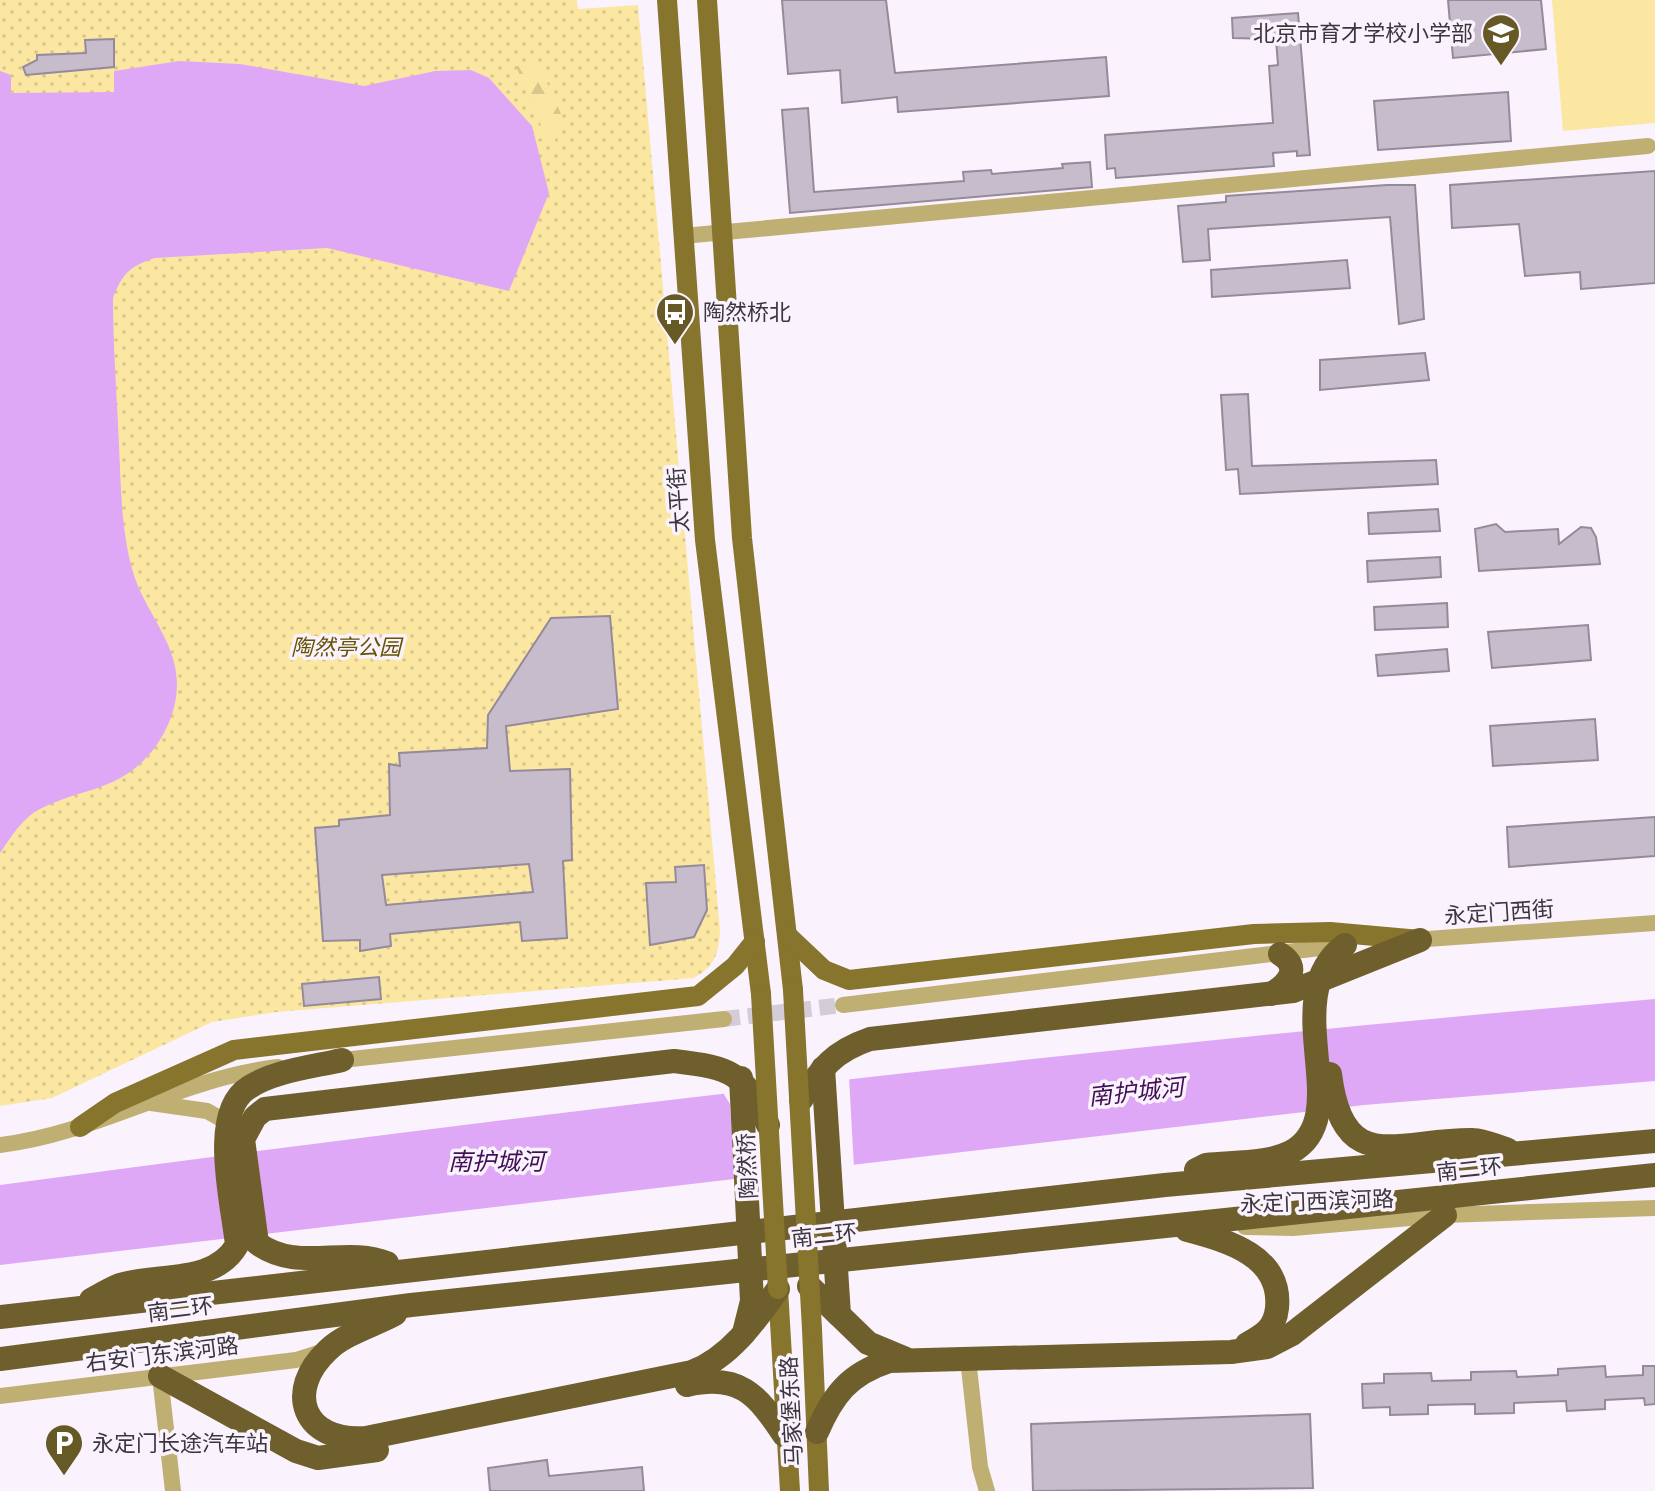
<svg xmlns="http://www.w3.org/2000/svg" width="1655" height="1491" viewBox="0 0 1655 1491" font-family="'IBM Plex Serif','Noto Sans SC',serif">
<defs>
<pattern id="green-dots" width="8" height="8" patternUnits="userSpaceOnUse" patternTransform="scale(2)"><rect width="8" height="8" fill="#fbe7a2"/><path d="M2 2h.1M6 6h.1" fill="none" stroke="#d8c78c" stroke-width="1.8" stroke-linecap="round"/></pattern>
<pattern id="forest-firs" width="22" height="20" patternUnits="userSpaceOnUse" patternTransform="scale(2)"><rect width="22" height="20" fill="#fbe7a2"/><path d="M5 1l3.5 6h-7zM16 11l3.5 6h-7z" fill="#d8c78c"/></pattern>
</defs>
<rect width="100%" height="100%" fill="#faf3fe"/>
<path fill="url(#green-dots)" d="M 0,0 L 577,0 L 578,9 L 638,5 L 720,930 C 719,954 715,966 694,978 L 277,1012 L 212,1022 L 52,1098 L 0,1106 Z"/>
<path fill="url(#forest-firs)" d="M 539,65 L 562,116 L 552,151 L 516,66 Z"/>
<path fill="#fbe7a2" d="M 1552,0 L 1655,0 L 1655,123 L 1563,131 Z"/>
<g fill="#dfa8f6">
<path d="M 179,61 L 240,64 L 364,86 L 435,71 L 471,70 L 489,78 L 532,126 L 549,193 L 509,291 L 327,248 L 155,258 C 130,266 122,274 113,298 C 113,347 117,396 119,445 C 121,487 121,531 133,572 C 143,607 171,636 176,672 C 180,698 171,725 156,746 C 122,792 86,786 40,809 C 22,818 11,837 0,853 L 0,71 L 11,75 L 11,93 L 114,92 L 114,71 Z"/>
<path d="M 1655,999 L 1655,1081 L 1364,1105 L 0,1265 L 0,1185 C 550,1111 1102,1046 1655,999 Z"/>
</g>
<path fill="#faf3fe" d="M 849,1077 L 854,1168 L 735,1181 L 730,1104 L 722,1091 Z"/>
<g fill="#c7bccc" stroke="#958a99" stroke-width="2" fill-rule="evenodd">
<path d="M 782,0 L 886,0 L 895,73 L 1106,57 L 1109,96 L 898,112 L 897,97 L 842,103 L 840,70 L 788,74 Z"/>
<path d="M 1448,0 L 1541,0 L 1546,49 L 1453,58 Z"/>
<path d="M 1298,13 L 1310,155 L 1297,156 L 1297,151 L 1273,153 L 1274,166 L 1116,178 L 1115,168 L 1107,169 L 1105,135 L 1273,123 L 1269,66 L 1278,65 L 1276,39 L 1233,38 L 1232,18 Z"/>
<path d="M 114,39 L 114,67 L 26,75 L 23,67 L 37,60 L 37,55 L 86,53 L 85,40 Z"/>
<path d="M 1508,92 L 1511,141 L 1378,150 L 1374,101 Z"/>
<path d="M 808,108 L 814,192 L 964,181 L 963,172 L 991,170 L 992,174 L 1063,168 L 1062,164 L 1090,162 L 1092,187 L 790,213 L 782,110 Z"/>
<path d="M 1655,171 L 1655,283 L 1581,289 L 1580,272 L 1525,276 L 1519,224 L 1452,228 L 1450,185 Z"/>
<path d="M 1387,185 L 1415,185 L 1424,319 L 1399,324 L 1390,217 L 1208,229 L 1210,260 L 1183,262 L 1178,206 L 1226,202 L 1226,196 Z"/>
<path d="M 1347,260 L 1350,288 L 1212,297 L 1211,270 Z"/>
<path d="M 1425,353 L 1429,380 L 1320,390 L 1320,360 Z"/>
<path d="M 1248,394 L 1252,466 L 1436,460 L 1438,484 L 1240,494 L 1238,469 L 1226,470 L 1221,395 Z"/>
<path d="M 1438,509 L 1440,531 L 1369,534 L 1368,513 Z"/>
<path d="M 1496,524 L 1505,532 L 1558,529 L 1559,544 L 1581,527 L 1591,528 L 1596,537 L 1600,564 L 1479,571 L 1475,529 Z"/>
<path d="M 1440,557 L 1441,577 L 1368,582 L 1367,561 Z"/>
<path d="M 1447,603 L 1448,627 L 1375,630 L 1374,607 Z"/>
<path d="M 610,616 L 618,709 L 506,726 L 510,771 L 570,769 L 572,860 L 563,861 L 567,938 L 522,941 L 520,922 L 390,934 L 391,946 L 360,951 L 360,940 L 323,941 L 315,828 L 339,826 L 339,820 L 390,815 L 389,764 L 400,766 L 399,753 L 487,748 L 488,715 L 551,618 ZM 529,864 L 533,892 L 386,905 L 382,875 Z"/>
<path d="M 1588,625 L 1591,660 L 1492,668 L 1488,632 Z"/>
<path d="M 1447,649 L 1449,671 L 1378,676 L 1376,655 Z"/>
<path d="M 1595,719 L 1598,760 L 1493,766 L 1490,726 Z"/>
<path d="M 1655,817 L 1655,856 L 1509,867 L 1507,827 Z"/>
<path d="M 704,865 L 707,910 L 694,937 L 650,945 L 646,883 L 676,882 L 675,867 Z"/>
<path d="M 379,977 L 381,999 L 304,1006 L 302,984 Z"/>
<path d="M 1605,1366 L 1606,1377 L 1643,1375 L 1643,1366 L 1655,1366 L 1655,1404 L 1645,1405 L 1644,1398 L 1605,1400 L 1605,1409 L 1567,1411 L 1566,1401 L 1514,1403 L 1514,1413 L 1475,1414 L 1475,1404 L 1428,1405 L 1428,1414 L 1390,1415 L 1390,1407 L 1363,1408 L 1362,1384 L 1384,1383 L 1384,1374 L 1431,1373 L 1432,1381 L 1471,1380 L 1471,1372 L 1516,1371 L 1517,1377 L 1558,1375 L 1558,1369 Z"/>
<path d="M 1310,1414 L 1313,1488 L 1033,1491 L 1031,1424 Z"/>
<path d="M 547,1460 L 549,1476 L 642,1467 L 644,1491 L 490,1491 L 488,1468 Z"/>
</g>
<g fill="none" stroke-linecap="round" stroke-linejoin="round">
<path stroke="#d4cdd7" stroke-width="16" stroke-dasharray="16 8" stroke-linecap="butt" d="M 724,1019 L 843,1005"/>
<g stroke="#c0af73" stroke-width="16">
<path d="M 683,236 L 1648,146"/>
<path d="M 1413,940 L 1655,923"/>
<path d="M 843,1005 L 1346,945"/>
<path d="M 333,1061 L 724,1019"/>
<path d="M 151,1103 L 207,1111 L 234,1126"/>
<path d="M 0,1145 C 98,1133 178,1079 278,1067"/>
<path d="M 1245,1227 L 1293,1228 L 1445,1215 L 1655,1208"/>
<path d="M 968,1359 L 980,1467 L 987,1491"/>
<path d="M 160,1376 L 173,1491"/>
<path d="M 0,1396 L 296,1360 L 327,1350"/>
</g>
<g stroke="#87742d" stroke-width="20">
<path d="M 667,0 L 705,540 L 761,994"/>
<path d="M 707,0 L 742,538 L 793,990"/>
<path d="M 788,936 L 824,970 L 849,980 L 1254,934 L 1330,932 L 1420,940"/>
<path d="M 80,1127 L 115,1103 L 234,1050 L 698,996 L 735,966 L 755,941"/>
<path d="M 778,1289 L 790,1491"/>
<path d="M 812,1329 L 819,1491"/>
</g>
<g stroke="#6e5f2c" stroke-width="24">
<path d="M 1271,994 C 1288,984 1302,968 1280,954"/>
<path d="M 1330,1074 C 1343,1178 1398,1139 1472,1140 C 1483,1140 1497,1146 1508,1150"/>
<path d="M 801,1100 C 822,1068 832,1052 870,1039 L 1293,991 L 1420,940"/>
<path d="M 1196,1170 L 1206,1165 C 1232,1162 1268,1164 1291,1152 C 1358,1116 1274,997 1345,945"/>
<path d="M 1187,1230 C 1228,1241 1282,1256 1277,1308 C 1275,1328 1264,1335 1247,1344"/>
<path d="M 387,1263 C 345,1246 297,1273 257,1243 L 243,1139 L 255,1117 L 265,1109 L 674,1061 C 733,1068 743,1072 768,1125"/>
<path d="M 809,1286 L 868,1343 L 904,1358"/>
<path d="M 91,1300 C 100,1295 110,1289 120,1285 C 158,1273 214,1285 237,1245 C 233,1205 209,1113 248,1088 C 273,1071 312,1067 342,1060"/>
<path d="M 395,1314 C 375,1325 344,1334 328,1350 C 284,1391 303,1443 366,1438 L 692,1372 C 730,1357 754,1323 778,1289"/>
<path d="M 0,1317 L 1165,1185 L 1655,1141"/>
<path d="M 0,1359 L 411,1305 L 1655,1175"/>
<path d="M 160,1376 L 296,1451 L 318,1458 L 377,1450"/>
<path d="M 687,1385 C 739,1373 757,1394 784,1435"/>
<path d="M 817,1432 C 833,1395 849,1374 889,1361 L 1231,1352 L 1267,1347 L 1292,1334 L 1445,1215"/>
</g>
<g stroke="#87742d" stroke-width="20">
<path d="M 793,990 L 812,1329"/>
<path d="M 761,994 L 778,1289"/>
</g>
<g stroke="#6e5f2c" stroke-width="24">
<path d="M 823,1068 L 839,1315"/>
<path d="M 741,1078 L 752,1301 L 744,1333"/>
</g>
</g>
<defs>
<g id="school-pin" transform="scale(2)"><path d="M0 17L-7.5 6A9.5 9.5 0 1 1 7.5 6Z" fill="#675926" stroke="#faf3fe"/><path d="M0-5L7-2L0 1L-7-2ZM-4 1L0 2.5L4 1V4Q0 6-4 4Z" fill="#fff"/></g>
<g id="bus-pin" transform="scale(2)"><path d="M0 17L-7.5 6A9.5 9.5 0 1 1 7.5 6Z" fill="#675926" stroke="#faf3fe"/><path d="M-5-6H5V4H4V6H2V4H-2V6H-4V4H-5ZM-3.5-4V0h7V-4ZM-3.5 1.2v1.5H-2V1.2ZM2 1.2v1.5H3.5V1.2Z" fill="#fff"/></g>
<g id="parking-pin" transform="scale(2)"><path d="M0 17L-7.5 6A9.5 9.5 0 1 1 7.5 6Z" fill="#675926" stroke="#faf3fe"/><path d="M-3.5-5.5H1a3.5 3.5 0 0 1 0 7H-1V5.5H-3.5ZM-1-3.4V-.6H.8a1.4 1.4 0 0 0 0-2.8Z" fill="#fff"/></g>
</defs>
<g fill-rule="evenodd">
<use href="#school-pin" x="1501" y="33"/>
<use href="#bus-pin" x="675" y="312"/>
<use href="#parking-pin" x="64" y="1443"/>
</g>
<g text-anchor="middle" stroke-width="7" stroke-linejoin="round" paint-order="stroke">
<g font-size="22" fill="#3b363d" stroke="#faf3fe" text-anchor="start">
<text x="1473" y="41" text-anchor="end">北京市育才学校小学部</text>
<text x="703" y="320">陶然桥北</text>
<text x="92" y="1451">永定门长途汽车站</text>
</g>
<g font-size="22" fill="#3b363d" stroke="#faf3fe">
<text transform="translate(678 500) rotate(-94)" y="8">太平街</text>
<text transform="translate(1499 912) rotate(-4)" y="8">永定门西街</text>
<text transform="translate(747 1166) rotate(-93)" y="8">陶然桥</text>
<text transform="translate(1469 1169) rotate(-6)" y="8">南二环</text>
<text transform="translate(1317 1201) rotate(-2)" y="8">永定门西滨河路</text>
<text transform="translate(824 1235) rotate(-6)" y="8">南二环</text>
<text transform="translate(180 1309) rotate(-7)" y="8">南二环</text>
<text transform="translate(162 1354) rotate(-7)" y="8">右安门东滨河路</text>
<text transform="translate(791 1411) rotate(-93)" y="8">马家堡东路</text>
</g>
<g font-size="22" font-style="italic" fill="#655202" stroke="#faf3fe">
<text x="346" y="655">陶然亭公园</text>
</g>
<g font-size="24" font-style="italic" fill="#420f54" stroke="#faf3fe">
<text transform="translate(1136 1092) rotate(-6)" y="8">南护城河</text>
<text x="496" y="1170">南护城河</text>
</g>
</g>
</svg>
